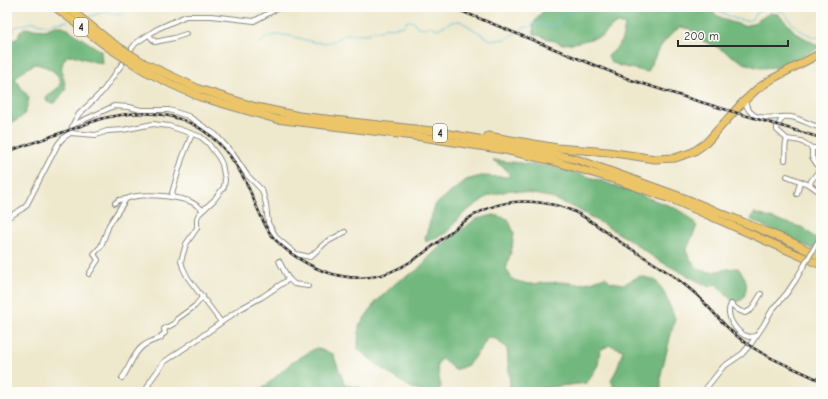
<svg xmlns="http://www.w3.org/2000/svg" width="828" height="399" viewBox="0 0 828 399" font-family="'Comic Neue',sans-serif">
<rect width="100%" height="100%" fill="#fdfcf7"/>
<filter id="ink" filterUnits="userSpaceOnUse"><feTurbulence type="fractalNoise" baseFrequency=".025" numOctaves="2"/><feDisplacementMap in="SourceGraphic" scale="8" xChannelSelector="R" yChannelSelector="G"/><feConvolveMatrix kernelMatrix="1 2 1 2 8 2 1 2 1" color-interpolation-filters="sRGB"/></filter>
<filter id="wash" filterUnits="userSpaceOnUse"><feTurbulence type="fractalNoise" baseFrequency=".012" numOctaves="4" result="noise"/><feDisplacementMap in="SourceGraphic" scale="16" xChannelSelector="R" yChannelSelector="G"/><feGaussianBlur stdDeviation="0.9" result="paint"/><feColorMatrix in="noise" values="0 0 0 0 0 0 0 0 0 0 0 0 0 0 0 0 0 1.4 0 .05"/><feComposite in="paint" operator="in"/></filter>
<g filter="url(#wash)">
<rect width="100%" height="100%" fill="#eee8cc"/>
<g fill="#72b87e" stroke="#4e7254">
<path d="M 546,7 L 710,7 L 716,15 L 728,21 L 744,26 L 752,24 L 770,13 L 778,14 L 796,33 L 820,47 L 783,67 L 759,68 L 744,63 L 717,47 L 703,41 L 690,29 L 680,27 C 661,42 658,50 648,72 L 620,66 L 611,62 L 608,56 C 621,46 623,39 625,24 L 615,24 L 602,36 L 575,43 L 563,44 L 534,34 L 533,24 Z"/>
<path d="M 55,26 L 63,26 L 101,51 L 102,64 L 72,55 L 67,56 C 57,68 64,75 66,89 L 55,103 L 47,102 L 46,97 L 58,88 L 61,81 C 56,70 45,66 35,64 C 27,68 20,72 15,79 L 29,98 C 25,117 24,117 7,125 L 7,41 L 11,41 L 18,38 L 20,32 L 24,28 L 44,30 Z"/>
<path d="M 493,160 L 555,167 L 596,179 L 673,207 L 688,216 L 697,226 L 686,251 C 702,283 712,269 738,268 C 747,279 749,285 743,299 L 734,303 L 716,284 L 709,287 L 656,259 L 630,240 L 575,208 L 549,197 L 511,190 L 488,196 L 464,213 L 446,233 L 426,242 L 425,238 L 435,205 L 466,180 L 481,176 L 510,177 L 507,170 Z"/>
<path d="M 754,213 L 804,228 L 821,243 L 821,253 L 751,220 Z"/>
<path d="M 494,215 L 508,219 L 514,233 L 512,248 L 506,269 L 513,280 L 528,284 L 561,282 L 578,284 L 591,282 L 605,277 L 611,282 L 624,284 L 640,276 L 655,280 L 663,290 L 675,318 L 661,374 L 661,390 L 660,392 L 616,392 L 611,380 L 617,369 L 623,350 L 610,345 L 600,350 L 598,365 L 587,383 L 526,390 L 521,392 L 508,392 L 510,385 L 507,349 L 496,339 L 488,337 L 482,347 L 468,365 L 455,370 L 441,358 L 437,366 L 441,387 L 437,392 C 433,392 429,393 424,392 C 408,390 371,360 358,349 L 359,326 L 375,303 L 397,282 L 416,271 L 440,246 L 476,219 Z"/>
<path d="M 316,348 L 333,354 L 345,385 L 360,387 L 364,392 L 259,392 L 291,363 Z"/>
</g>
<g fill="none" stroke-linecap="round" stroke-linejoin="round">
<g stroke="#59c2d5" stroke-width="1">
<path d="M 717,7 L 718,11 C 728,15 740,23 751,20 C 759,7 769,6 783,12 C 786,14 789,19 791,22 C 798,29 810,38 821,38"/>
<path d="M 85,18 L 104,12 L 120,15 L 131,7"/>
<path d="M 7,38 L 10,38 L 15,27 L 33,22 L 46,25 L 68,21"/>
<path d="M 260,43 C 285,18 318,60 344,34 L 368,34 L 373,31 L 382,31 L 385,27 L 390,28 L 404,26 L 405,22 L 411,21 L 415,23 L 416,26 C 421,28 426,29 430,25 L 432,27 L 437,29 L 452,22 L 460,21 L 491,40 L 497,40 L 506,39 L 523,28 L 540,24 L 551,26 L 558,24 L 565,14 L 580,7"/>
</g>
</g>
</g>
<g filter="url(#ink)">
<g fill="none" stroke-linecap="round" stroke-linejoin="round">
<g stroke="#8c8a7c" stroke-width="6">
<g id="street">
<path d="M 149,35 L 155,42 L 174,38 L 186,34"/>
<path d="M 132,48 L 136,43 L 157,29 L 186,16 L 211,16 L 254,21 L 280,7"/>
<path d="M 745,101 C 751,126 773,115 791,117 C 801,119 811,125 821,128"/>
<path d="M 783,117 L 777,127 L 777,130 L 787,139 L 801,141 L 812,148"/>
<path d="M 73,125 L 114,106 L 129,107 L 141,110 L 169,110 L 188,116 L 216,135 L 233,154 L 247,175 L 262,190 L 266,204 L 268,223 L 277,238 L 296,254 L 310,257 L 325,243 L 345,232"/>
<path d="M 70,133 L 96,135 L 107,131 L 123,130 L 153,124 L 169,126 L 190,133 L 201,137 L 208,143 L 219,158 L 222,164 L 225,180 L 224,187 L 214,200 L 199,214 L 197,218 L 197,228 L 186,244 L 181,261 L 183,268 L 188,278 L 221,322"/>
<path d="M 785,160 C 786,153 784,146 787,139"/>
<path d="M 787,176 L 810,185 L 821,193"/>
<path d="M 810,185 L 811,181 L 820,169 L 812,157 L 812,148 L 821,148"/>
<path d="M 797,194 L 800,182"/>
<path d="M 172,197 L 172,193 L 182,159 L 192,134"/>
<path d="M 115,203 L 119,200 L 126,199"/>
<path d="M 7,218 L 22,209 L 26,206 L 58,144 L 63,138 L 70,133 L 74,122 L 79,114 L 102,92 L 122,64"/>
<path d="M 821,230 L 821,231"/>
<path d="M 279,261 L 288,278 L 294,284 L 308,286"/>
<path d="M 89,274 L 98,260 L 94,254 L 101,246 L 109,225 L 126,199 C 141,192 173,196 189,201 C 194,203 199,207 203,210"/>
<path d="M 756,336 L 749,337 C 737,334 724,316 731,304 L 738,310 L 745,313 L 751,310 L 761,294"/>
<path d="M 122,378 C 130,368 132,354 143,346 C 148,342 155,340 161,338 L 161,336 L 165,333 L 164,329 L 175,323 L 177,319 L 195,306 L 203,296"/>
<path d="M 145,392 L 151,380 L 164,362 L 195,341 L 240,309 L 262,297 L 289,279"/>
<path d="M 703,392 L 723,367 L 742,354 L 750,345 L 763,326 L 772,310 L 787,293 L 795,281"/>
</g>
</g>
<g stroke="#8c8a7c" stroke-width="9">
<g id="highway">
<path d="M 55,7 L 106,46 L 145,71 L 173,85 L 200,97 L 276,119 L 422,137 L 505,150 L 553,161 L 623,182 L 676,201 L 821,265"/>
<path d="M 67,7 L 111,42 L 144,63 L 199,89 L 256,107 L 299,116 L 432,131 L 513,145 L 579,160 L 684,198 L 789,241 L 821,257"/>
<path d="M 488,136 L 557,148 L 608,152 L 655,159 L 675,158 L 693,152 L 706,143 L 742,103 L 757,89 L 772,79 L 821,53"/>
</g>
</g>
<use href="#street" stroke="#fff" stroke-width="4"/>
<use href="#highway" stroke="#edc569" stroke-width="7"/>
<g stroke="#2b2b2b" stroke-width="2.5">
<g id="rail">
<path d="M 451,7 L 631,80 L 694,100 L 821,138"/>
<path d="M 7,152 C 28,144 50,137 72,129 C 82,126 93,121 104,118 C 174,102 221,126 250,191 C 255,203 260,215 266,227 C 276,246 303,263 323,271 C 376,290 407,267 447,235 C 457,227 467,218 478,213 C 495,204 516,200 535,202 C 548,203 561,206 573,211 C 590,219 606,232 622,243 C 648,260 675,275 698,296 C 713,311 726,329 743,341 C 766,358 795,368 821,381"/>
</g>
</g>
<use href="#rail" stroke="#fdfcf7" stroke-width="1" stroke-dasharray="3" stroke-linecap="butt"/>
<g stroke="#8c8a7c" stroke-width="6" stroke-linecap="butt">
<path id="street-bridge" d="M 795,281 L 820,238"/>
</g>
<use href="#street-bridge" stroke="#fff" stroke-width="4"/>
</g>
</g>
<g text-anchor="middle" stroke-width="3" stroke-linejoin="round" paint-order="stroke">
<g fill="#fdfcf7" stroke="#6a6a68" stroke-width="1">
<rect x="74" y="18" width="14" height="18" rx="3"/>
<rect x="433" y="124" width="14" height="18" rx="3"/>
</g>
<g font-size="11" font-weight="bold" fill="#2b2b2b">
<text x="81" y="31">4</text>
<text x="440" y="137">4</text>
</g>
</g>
<rect width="828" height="399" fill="none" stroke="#fdfcf7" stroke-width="24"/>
<path d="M678 40v6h110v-6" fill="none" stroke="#2b2b2b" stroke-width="2"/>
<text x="684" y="40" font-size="12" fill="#2b2b2b" stroke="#fdfcf7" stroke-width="3" paint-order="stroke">200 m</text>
</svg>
